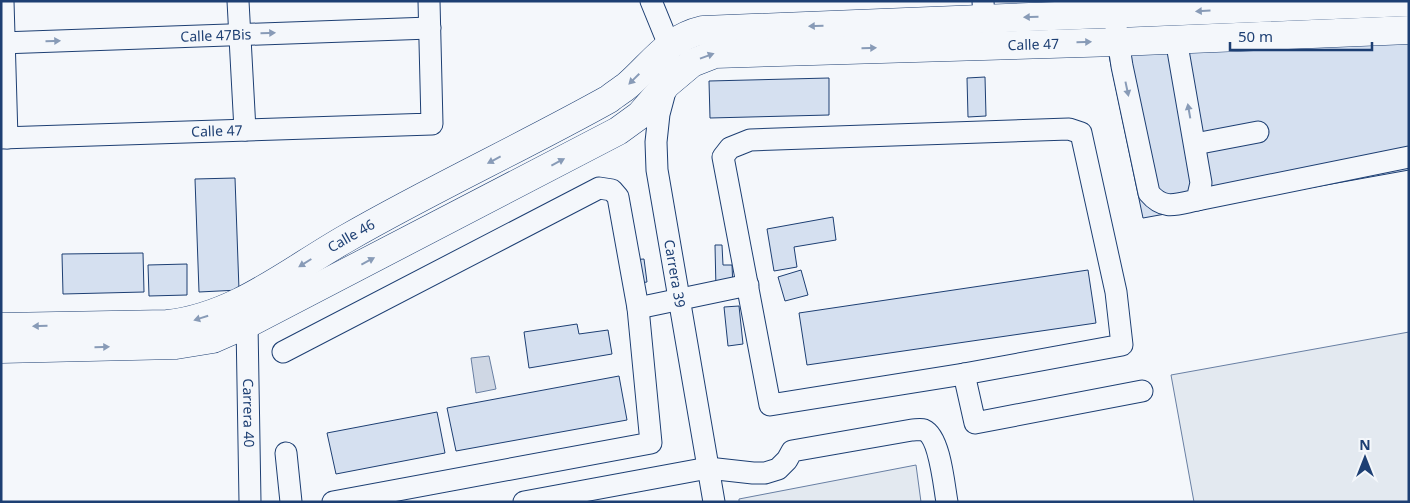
<svg xmlns="http://www.w3.org/2000/svg" width="1410" height="503" viewBox="0 0 1410 503" font-family="'Noto Sans',sans-serif">
<rect width="100%" height="100%" fill="#f4f7fb"/>
<g fill="#e3e9f0" stroke="#687fa3">
<path d="M 1409,332 L 1409,502 L 1194,502 L 1171,375 Z"/>
<path d="M 916,465 L 921,502 L 739,502 L 739,499 Z"/>
</g>
<path fill="#cfd7e4" stroke="#687fa3" d="M 489,356 L 496,389 L 476,393 L 471,358 Z"/>
<g fill="#d5e0f0" stroke="#1d3f73">
<path d="M 1409,39 L 1409,170 L 1143,218 L 1107,46 Z"/>
<path d="M 985,77 L 986,116 L 968,117 L 967,78 Z"/>
<path d="M 829,78 L 829,115 L 710,118 L 709,81 Z"/>
<path d="M 235,178 L 239,290 L 199,292 L 195,179 Z"/>
<path d="M 833,217 L 836,240 L 794,247 L 797,267 L 774,271 L 767,229 Z"/>
<path d="M 715,245 L 722,245 L 723,265 L 732,265 L 733,288 L 716,289 Z"/>
<path d="M 143,253 L 144,292 L 63,294 L 62,254 Z"/>
<path d="M 644,259 L 647,282 L 634,284 L 630,260 Z"/>
<path d="M 187,264 L 187,295 L 149,296 L 148,265 Z"/>
<path d="M 801,270 L 808,295 L 785,301 L 778,277 Z"/>
<path d="M 1088,270 L 1096,323 L 807,365 L 799,313 Z"/>
<path d="M 739,306 L 743,344 L 728,346 L 724,307 Z"/>
<path d="M 577,324 L 579,334 L 608,330 L 612,354 L 529,368 L 524,332 Z"/>
<path d="M 619,376 L 627,420 L 456,451 L 447,408 Z"/>
<path d="M 437,412 L 445,453 L 336,474 L 327,433 Z"/>
</g>
<g fill="none" stroke-linecap="round" stroke-linejoin="round">
<g stroke="#1d3f73" stroke-width="23">
<g id="minor">
<path d="M 3,1 L 7,138"/>
<path d="M 238,1 L 245,130"/>
<path id="s1" d="M 651,1 L 669,45 L 667,84 L 659,114 L 656,142 L 657,170 L 714,502"/>
<path d="M 983,1 L 984,19"/>
<path d="M 1116,27 L 1122,66 L 1149,193 C 1164,211 1177,204 1197,200 L 1201,183 L 1176,39"/>
<path id="s2" d="M 1,43 L 430,28"/>
<path d="M 1069,129 L 1081,133 L 1116,292 L 1122,345 L 964,374 L 770,405 L 723,157 L 730,148 L 750,140 Z"/>
<path id="s3" d="M 1,138 L 432,124 L 429,1"/>
<path d="M 1195,144 L 1258,132"/>
<path d="M 1197,200 L 1409,157"/>
<path d="M 638,308 L 748,285"/>
<path id="s4" d="M 247,324 L 250,502"/>
<path d="M 283,352 L 599,188 L 612,190 L 618,197 L 638,308 L 651,443 L 333,502"/>
<path d="M 964,374 L 975,423 L 1142,391"/>
<path d="M 286,453 L 291,502"/>
<path d="M 524,502 L 708,468 L 753,473 L 765,473 L 778,469 L 787,460 L 792,451 L 912,430 C 915,430 921,429 924,430 C 940,437 944,486 947,502"/>
</g>
</g>
<g stroke="#1d3f73" stroke-width="29">
<g id="major">
<path id="s5" d="M 1,327 L 167,324 C 235,317 289,271 347,238 C 432,189 523,147 609,99 C 615,94 622,90 628,85 C 653,63 668,38 703,30 L 1409,2"/>
<path id="s6" d="M 1,349 L 176,345 L 213,339 L 247,324 L 618,131 L 640,115 L 667,84 L 692,63 L 715,54 L 1117,42 L 1409,30"/>
</g>
</g>
<use href="#minor" stroke="#f4f7fb" stroke-width="21"/>
<use href="#major" stroke="#f4f7fb" stroke-width="28"/>
</g>
<defs><path id="oneway-solid" d="M-6-.8H1V-3.2L6.5 0L1 3.2V.8H-6Z" transform="scale(1.25)"/></defs>
<g fill="#889bb7">
<use href="#oneway-solid" transform="translate(1203 11) rotate(177)"/>
<use href="#oneway-solid" transform="translate(1031 17) rotate(178)"/>
<use href="#oneway-solid" transform="translate(816 26) rotate(178)"/>
<use href="#oneway-solid" transform="translate(268 33) rotate(-2)"/>
<use href="#oneway-solid" transform="translate(53 41) rotate(-2)"/>
<use href="#oneway-solid" transform="translate(1084 42) rotate(-1)"/>
<use href="#oneway-solid" transform="translate(869 48) rotate(-2)"/>
<use href="#oneway-solid" transform="translate(707 56) rotate(-20)"/>
<use href="#oneway-solid" transform="translate(634 79) rotate(135)"/>
<use href="#oneway-solid" transform="translate(1127 89) rotate(78)"/>
<use href="#oneway-solid" transform="translate(1189 111) rotate(-100)"/>
<use href="#oneway-solid" transform="translate(494 160) rotate(152)"/>
<use href="#oneway-solid" transform="translate(558 162) rotate(-28)"/>
<use href="#oneway-solid" transform="translate(368 261) rotate(-28)"/>
<use href="#oneway-solid" transform="translate(305 263) rotate(148)"/>
<use href="#oneway-solid" transform="translate(201 318) rotate(163)"/>
<use href="#oneway-solid" transform="translate(40 326) rotate(179)"/>
<use href="#oneway-solid" transform="translate(102 347) rotate(-1)"/>
</g>
<g text-anchor="middle" stroke-width="4" stroke-linejoin="round" paint-order="stroke">
<g font-size="14" fill="#1d3f73" stroke="#f4f7fb">
<text dy="5" stroke="none"><textPath href="#s2" startOffset="215">Calle 47Bis</textPath></text>
<text dy="5" stroke="none"><textPath href="#s6" startOffset="1112">Calle 47</textPath></text>
<text dy="5" stroke="none"><textPath href="#s3" startOffset="216">Calle 47</textPath></text>
<text dy="5" stroke="none"><textPath href="#s5" startOffset="372">Calle 46</textPath></text>
<text dy="5" stroke="none"><textPath href="#s1" startOffset="279">Carrera 39</textPath></text>
<text dy="5" stroke="none"><textPath href="#s4" startOffset="89">Carrera 40</textPath></text>
</g>
</g>
<rect width="1410" height="503" fill="none" stroke="#1d3f73" stroke-width="5"/>
<g transform="translate(1365 458)" stroke="#f4f7fb" stroke-width="4" paint-order="stroke">
<path d="M0-4L9 19L0 12L-9 19Z" fill="#1d3f73"/>
<text y="-8" font-size="14" font-weight="bold" text-anchor="middle" fill="#1d3f73">N</text>
</g>
<path d="M1230 42v8h142v-8" fill="none" stroke="#1d3f73" stroke-width="2.5"/>
<text x="1238" y="42" font-size="15" fill="#1d3f73" stroke="#f4f7fb" stroke-width="4" paint-order="stroke">50 m</text>
</svg>
